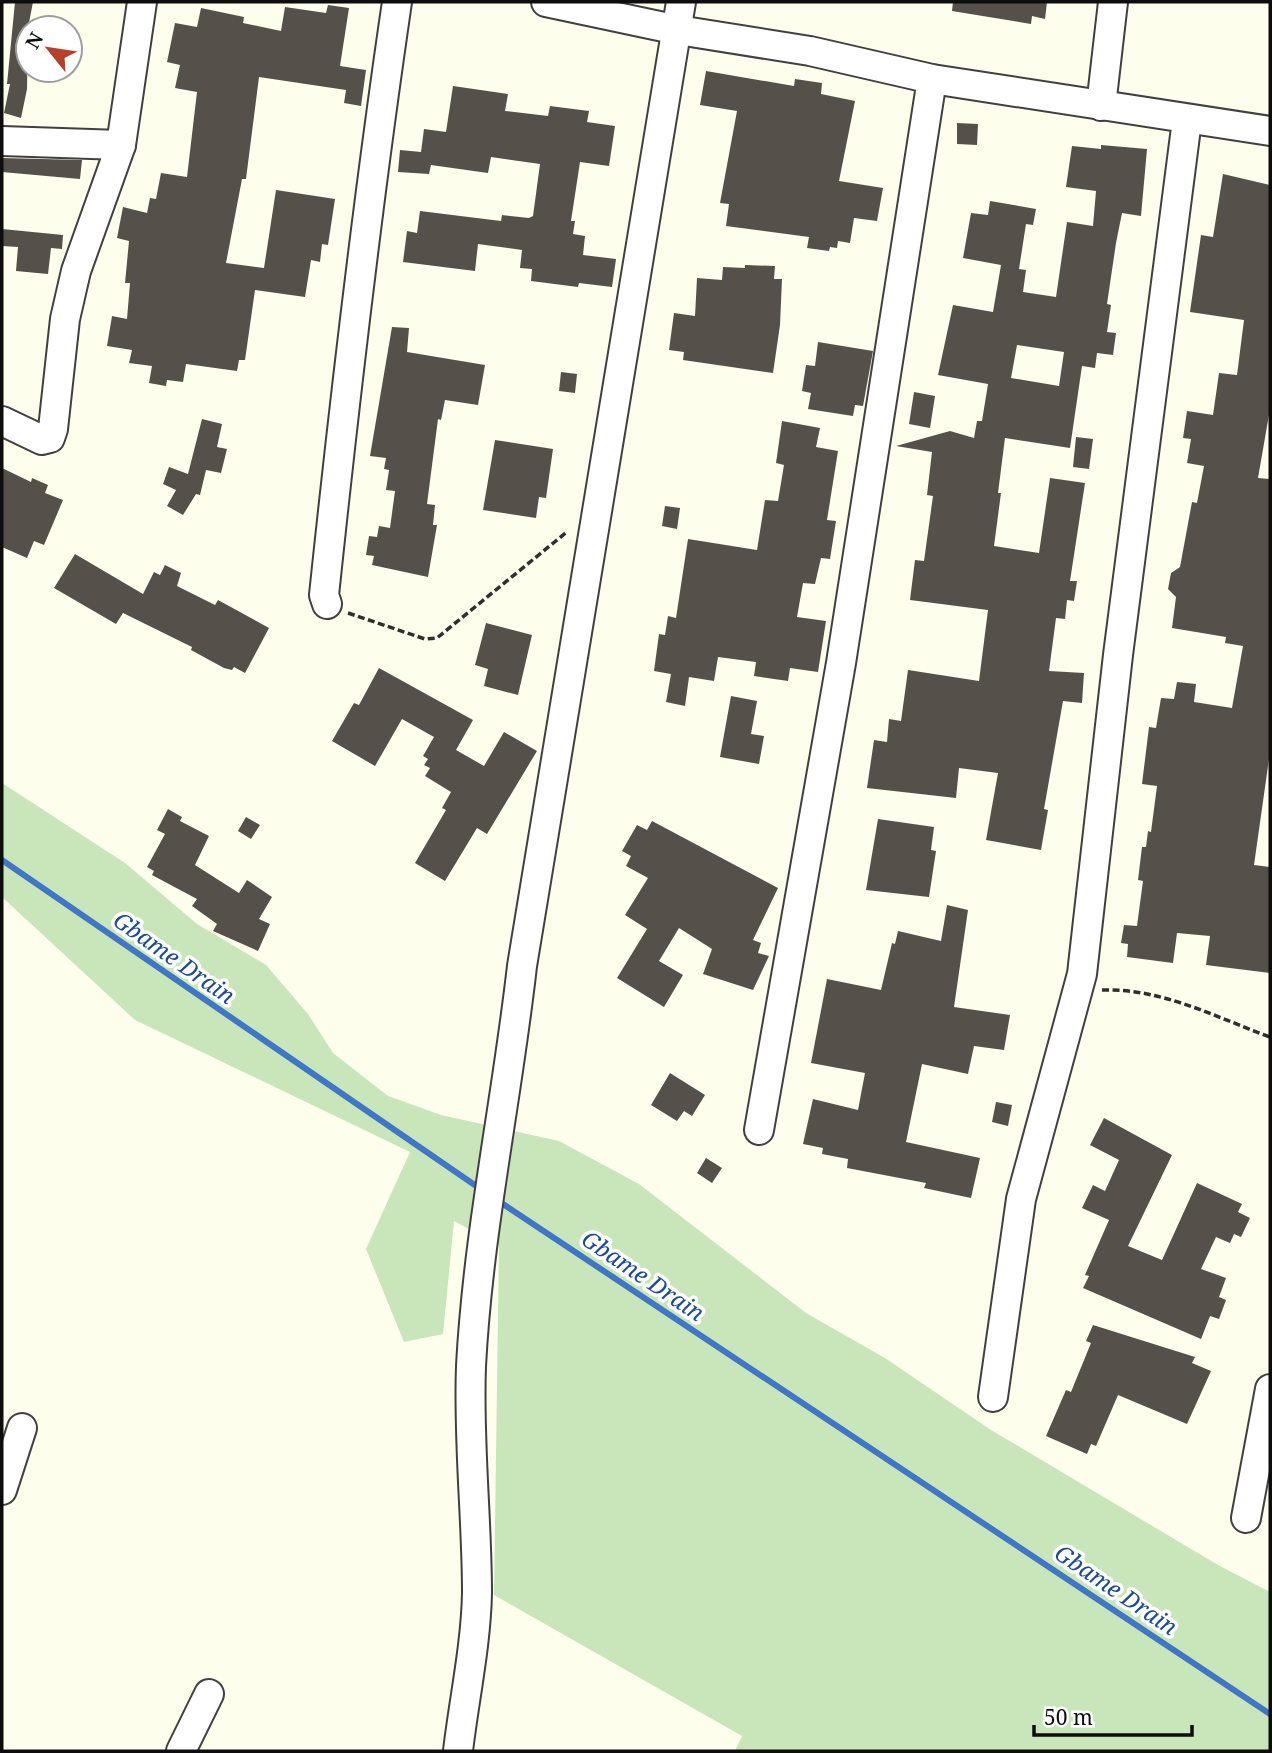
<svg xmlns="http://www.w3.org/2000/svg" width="1272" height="1753" viewBox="0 0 1272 1753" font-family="'Noto Serif',serif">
<rect width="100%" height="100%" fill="#fefeed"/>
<path fill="#c8e6b9" d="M 2,783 L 125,863 L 197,924 L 266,965 L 308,1014 L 333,1053 L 388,1096 L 441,1115 L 559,1141 L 639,1184 L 806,1313 L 885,1358 L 991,1430 L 1218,1565 L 1270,1592 L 1270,1751 L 735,1751 L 742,1736 L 494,1595 L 499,1245 L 454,1221 L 443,1334 L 404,1342 L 366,1249 L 410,1152 L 135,1020 L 2,897 Z"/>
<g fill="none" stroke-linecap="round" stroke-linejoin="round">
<g stroke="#4076c6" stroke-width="6">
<path d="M 2,860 L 482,1190"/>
<path d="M 497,1200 L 1270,1714"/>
</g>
</g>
<g fill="#55504a" fill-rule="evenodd">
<path d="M 15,2 L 33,2 L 28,28 L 27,89 L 21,118 L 4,113 L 10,84 L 7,84 Z"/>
<path d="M 953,2 L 1047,2 L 1045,19 L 1032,16 L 1031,24 L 952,11 Z"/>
<path d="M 328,5 L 349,8 L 340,66 L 366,70 L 361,106 L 344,103 L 346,90 L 259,77 L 246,179 L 242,179 L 226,263 L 264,268 L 276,190 L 335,199 L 328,245 L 322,244 L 320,262 L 311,260 L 305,297 L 255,290 L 245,360 L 239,360 L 237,371 L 186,364 L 183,382 L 167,380 L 166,386 L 149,383 L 152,366 L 129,363 L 132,350 L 107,346 L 112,316 L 127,319 L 130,283 L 125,283 L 129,241 L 117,238 L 123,207 L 147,213 L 150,198 L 156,199 L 161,173 L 187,177 L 197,92 L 175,88 L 180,65 L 167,62 L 175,23 L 197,27 L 201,8 L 244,17 L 243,23 L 281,31 L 285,7 L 326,13 Z"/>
<path d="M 706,71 L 794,86 L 795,79 L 822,83 L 821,94 L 855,101 L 839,181 L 883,188 L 877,221 L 854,218 L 850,243 L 838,241 L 837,248 L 830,247 L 829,251 L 807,248 L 809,237 L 726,226 L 729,204 L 720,203 L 737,111 L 700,105 Z"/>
<path d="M 453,86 L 508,94 L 505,111 L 548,116 L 550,106 L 589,111 L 587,122 L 615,126 L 609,166 L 580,162 L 571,221 L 575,221 L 573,234 L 585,236 L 583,255 L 616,259 L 612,287 L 579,283 L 578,287 L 531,281 L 532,269 L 520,268 L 522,250 L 478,244 L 475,271 L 403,262 L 407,231 L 417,233 L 420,211 L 501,221 L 502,215 L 529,218 L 533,216 L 540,164 L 491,157 L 488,173 L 431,165 L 429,174 L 398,172 L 400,150 L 421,152 L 424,129 L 446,132 Z"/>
<path d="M 957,123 L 978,124 L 977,145 L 957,144 Z"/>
<path d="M 1101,145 L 1147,149 L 1141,216 L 1122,213 L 1116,243 L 1107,304 L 1111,305 L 1107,332 L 1116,333 L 1113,355 L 1097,353 L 1095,368 L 1082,366 L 1070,448 L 1005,438 L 998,493 L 1001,493 L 994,546 L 1039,553 L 1050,478 L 1085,483 L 1070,581 L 1077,581 L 1074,601 L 1067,600 L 1065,619 L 1056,618 L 1049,671 L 1084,673 L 1082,703 L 1063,701 L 1044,809 L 1048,810 L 1041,850 L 986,840 L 998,773 L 959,768 L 956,798 L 867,788 L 874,740 L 887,742 L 889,719 L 901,721 L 908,670 L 979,681 L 988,610 L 910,600 L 915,560 L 924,561 L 933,496 L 927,495 L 932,452 L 896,446 L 950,431 L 974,438 L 977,421 L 982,421 L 988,384 L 938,375 L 953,305 L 993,312 L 1001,265 L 963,258 L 971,213 L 988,215 L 990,201 L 1036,209 L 1033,225 L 1026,224 L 1019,269 L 1026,270 L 1023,292 L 1056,297 L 1067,222 L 1093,226 L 1096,191 L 1066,187 L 1072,146 L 1101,149 ZM 1017,345 L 1064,352 L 1059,386 L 1011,378 Z"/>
<path d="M 2,158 L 82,160 L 80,179 L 2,172 Z"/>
<path d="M 1223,174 L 1270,185 L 1270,409 L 1258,478 L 1270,479 L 1270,752 L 1254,865 L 1270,867 L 1270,973 L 1206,965 L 1210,936 L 1177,933 L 1173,963 L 1127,957 L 1128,944 L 1121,943 L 1124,925 L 1137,926 L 1143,881 L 1138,880 L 1142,847 L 1146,847 L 1148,831 L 1151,832 L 1157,786 L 1142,784 L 1149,727 L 1156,728 L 1161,698 L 1174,699 L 1177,682 L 1196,684 L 1194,702 L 1232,708 L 1243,646 L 1225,643 L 1226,637 L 1172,628 L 1176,597 L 1168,589 L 1171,573 L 1180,567 L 1192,502 L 1197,503 L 1204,466 L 1187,463 L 1191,439 L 1183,438 L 1187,411 L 1213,415 L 1219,373 L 1237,375 L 1244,320 L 1190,312 L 1201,235 L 1213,237 Z"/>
<path d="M 2,229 L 63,235 L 62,249 L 51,248 L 48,274 L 16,271 L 18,247 L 2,246 Z"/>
<path d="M 745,265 L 775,266 L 774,279 L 782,279 L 780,325 L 773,373 L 683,360 L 684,352 L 669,350 L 674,313 L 695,316 L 697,278 L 722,280 L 723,267 L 745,268 Z"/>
<path d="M 392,327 L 409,328 L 407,352 L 485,365 L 478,405 L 445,400 L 441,420 L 438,419 L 427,504 L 435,505 L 433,525 L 437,525 L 428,577 L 372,565 L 374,556 L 366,555 L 369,536 L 377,537 L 379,526 L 390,528 L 395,491 L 386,490 L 389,470 L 384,469 L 386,458 L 370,456 Z"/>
<path d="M 818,342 L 873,351 L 863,406 L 855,405 L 853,416 L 808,409 L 811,393 L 802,391 L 806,365 L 815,366 Z"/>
<path d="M 561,372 L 577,374 L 575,393 L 559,391 Z"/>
<path d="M 914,392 L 935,396 L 930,428 L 909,424 Z"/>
<path d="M 202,419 L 222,424 L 217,447 L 227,449 L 221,473 L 206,470 L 200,495 L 196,494 L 183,515 L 167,506 L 176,490 L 163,484 L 169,467 L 188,474 Z"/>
<path d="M 782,421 L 820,428 L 816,447 L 838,451 L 827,520 L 836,521 L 830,559 L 821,558 L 815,584 L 803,583 L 797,617 L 826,621 L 818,672 L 790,668 L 788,681 L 754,676 L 756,662 L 718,657 L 714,681 L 689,677 L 685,706 L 666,702 L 671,674 L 654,671 L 659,634 L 665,635 L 668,616 L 676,618 L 688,539 L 757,550 L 765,500 L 778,501 L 784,465 L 776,463 Z"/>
<path d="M 1076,437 L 1093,439 L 1089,469 L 1073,467 Z"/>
<path d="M 495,440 L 553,449 L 546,498 L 539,497 L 536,518 L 483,510 Z"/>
<path d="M 2,468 L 31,482 L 32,478 L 48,485 L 45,493 L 63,500 L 44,545 L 34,541 L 27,558 L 2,547 Z"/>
<path d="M 665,506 L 680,508 L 677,529 L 662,526 Z"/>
<path d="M 75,554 L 143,594 L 154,572 L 160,575 L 165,565 L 181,573 L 177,586 L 215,605 L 218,600 L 269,628 L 245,673 L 234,667 L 232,670 L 224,668 L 191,650 L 192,647 L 123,613 L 116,624 L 54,588 Z"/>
<path d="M 486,623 L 532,635 L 518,695 L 484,686 L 488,669 L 475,665 Z"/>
<path d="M 379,668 L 473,720 L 456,750 L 484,766 L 504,732 L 537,751 L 487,834 L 477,828 L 445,881 L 415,863 L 446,810 L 442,808 L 451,792 L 425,776 L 430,768 L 424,765 L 428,759 L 423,756 L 434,737 L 402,719 L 375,766 L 332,741 L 354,703 L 359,705 Z"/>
<path d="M 731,696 L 757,701 L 751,734 L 764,736 L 759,764 L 720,757 Z"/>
<path d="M 168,809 L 182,817 L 180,821 L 209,836 L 195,865 L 239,893 L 247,880 L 272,897 L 259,919 L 270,924 L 258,951 L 213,931 L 217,924 L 192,906 L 197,899 L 152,875 L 154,871 L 147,867 L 165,834 L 157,830 Z"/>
<path d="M 246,817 L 260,825 L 251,839 L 238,831 Z"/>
<path d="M 878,819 L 934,827 L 931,850 L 936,851 L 929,897 L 866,890 Z"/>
<path d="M 652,821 L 778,888 L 753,940 L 761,943 L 758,953 L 769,956 L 753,990 L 703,974 L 712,949 L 679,928 L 659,961 L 683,975 L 664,1007 L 617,978 L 647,929 L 625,915 L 648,878 L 626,866 L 631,856 L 622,851 L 637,825 L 647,830 Z"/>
<path d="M 947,905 L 968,910 L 954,1007 L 1010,1015 L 1004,1050 L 974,1046 L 968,1074 L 922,1064 L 906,1142 L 980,1158 L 971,1198 L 924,1188 L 926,1183 L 847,1168 L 848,1159 L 822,1154 L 823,1148 L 803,1144 L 813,1099 L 858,1110 L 865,1073 L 811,1063 L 827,979 L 881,990 L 892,943 L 895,944 L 898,931 L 941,941 Z"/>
<path d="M 670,1073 L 705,1095 L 692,1116 L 684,1111 L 677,1121 L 651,1105 Z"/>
<path d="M 996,1102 L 1012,1105 L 1008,1126 L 992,1122 Z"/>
<path d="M 1104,1118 L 1172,1155 L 1128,1246 L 1162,1260 L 1197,1183 L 1242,1204 L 1238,1212 L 1250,1218 L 1241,1237 L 1234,1234 L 1230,1243 L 1216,1237 L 1201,1269 L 1226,1278 L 1219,1297 L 1226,1300 L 1219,1319 L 1210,1316 L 1201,1339 L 1083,1288 L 1089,1276 L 1085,1275 L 1109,1220 L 1082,1208 L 1093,1185 L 1105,1191 L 1119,1160 L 1090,1145 Z"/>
<path d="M 706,1158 L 722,1168 L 712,1183 L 697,1173 Z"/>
<path d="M 1093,1325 L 1195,1357 L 1192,1363 L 1211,1371 L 1187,1424 L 1118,1395 L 1096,1446 L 1091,1444 L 1087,1454 L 1046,1436 L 1066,1390 L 1071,1392 L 1091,1343 L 1086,1341 Z"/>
</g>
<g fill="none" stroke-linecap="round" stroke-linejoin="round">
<g stroke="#404040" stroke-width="32">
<g id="minor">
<path d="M 546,2 L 678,30 L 810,51 L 932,79 L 1270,131"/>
<path d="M 1101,106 L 1113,2"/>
<path d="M 2,141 L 121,145"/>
<path d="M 2,421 L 42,440 L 50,438 L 53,429 L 65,319 L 76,271 L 121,145 L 142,2"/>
<path d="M 327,604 L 324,595 C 345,396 368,199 397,2"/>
<path d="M 759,1130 L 841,663 L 932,79"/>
<path d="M 993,1397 L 1021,1199 L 1082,974 L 1118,655 L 1187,120"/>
<path d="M 2,1490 L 22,1428"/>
<path d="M 1246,1518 L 1270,1389"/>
<path d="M 181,1751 L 209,1694"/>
<path d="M 458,1751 C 464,1700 476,1645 477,1593 C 477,1518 468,1442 471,1366 C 478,1232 507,1100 522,966 L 681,2"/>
</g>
</g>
<g stroke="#2f2f2f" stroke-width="3.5" stroke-dasharray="7 3.5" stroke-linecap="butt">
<path d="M 348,613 L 425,639 L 437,638 L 568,531"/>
<path d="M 1102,990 C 1162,988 1215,1017 1270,1037"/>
</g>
<use href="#minor" stroke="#fff" stroke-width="28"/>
</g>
<g text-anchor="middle" stroke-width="7" stroke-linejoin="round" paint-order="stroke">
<g font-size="23" font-style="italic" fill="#1d4a97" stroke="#fff">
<text transform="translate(174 958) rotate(35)" y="8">Gbame Drain</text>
<text transform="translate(643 1276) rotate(34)" y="8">Gbame Drain</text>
<text transform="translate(1116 1590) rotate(34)" y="8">Gbame Drain</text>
</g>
</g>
<rect width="1272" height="1753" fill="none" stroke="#0d0d0d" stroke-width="7"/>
<g transform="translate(49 49) rotate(300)"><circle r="33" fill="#ffffff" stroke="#9e9e9e" stroke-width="2"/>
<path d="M0-5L12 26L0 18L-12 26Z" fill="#b5412c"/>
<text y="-10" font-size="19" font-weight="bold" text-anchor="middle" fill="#0d0d0d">N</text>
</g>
<path d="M1034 1725v10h158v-10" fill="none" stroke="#0d0d0d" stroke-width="3.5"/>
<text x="1044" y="1725" font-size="21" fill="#0d0d0d" stroke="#ffffff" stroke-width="5" paint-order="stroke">50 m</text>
</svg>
